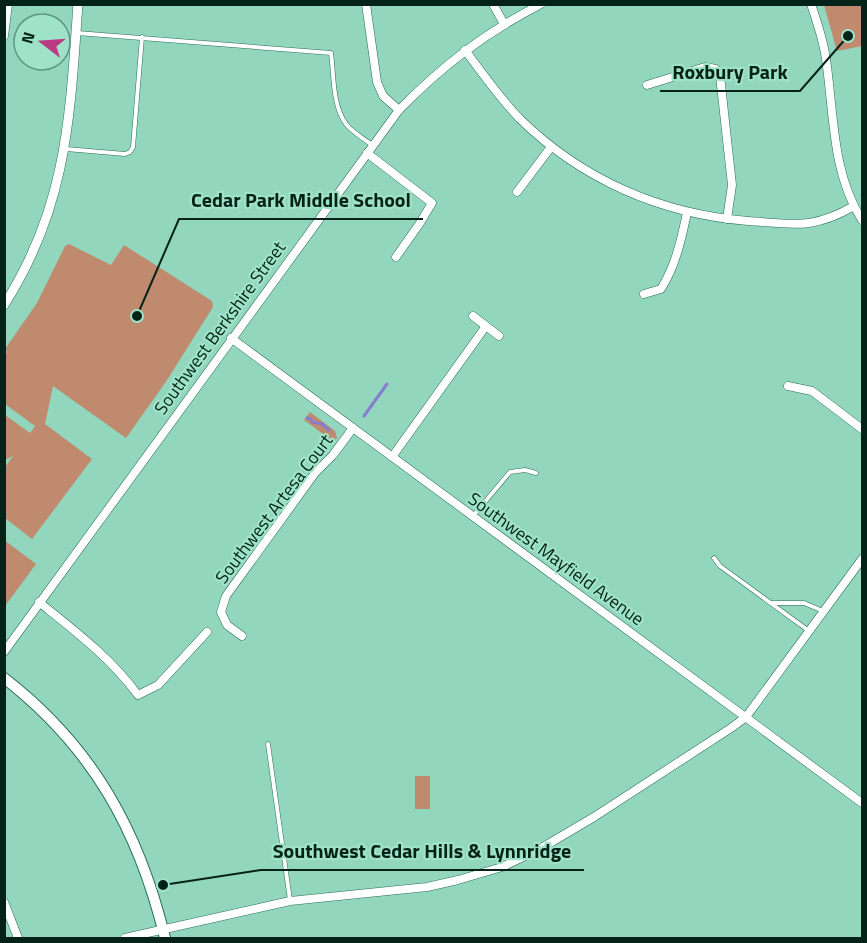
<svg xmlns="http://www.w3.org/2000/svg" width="867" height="943" viewBox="0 0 867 943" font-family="'Titillium Web',sans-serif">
<rect width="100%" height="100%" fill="#91d6bd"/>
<g fill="#bf8a6e">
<path d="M 824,5 L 862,5 L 862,46 L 837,51 Z"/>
<path d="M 69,244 L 111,265 L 124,245 L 212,301 L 213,307 L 167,380 L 126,438 L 53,386 L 45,424 L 92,459 L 32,539 L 5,518 L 5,467 L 13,456 L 5,460 L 5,415 L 30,433 L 35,426 L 5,404 L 4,355 L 7,352 L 5,349 L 37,303 L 65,246 Z"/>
<path d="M 310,412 L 335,431 L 337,438 L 334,442 L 304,420 Z"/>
<path d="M 4,540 L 36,564 L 5,606 L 4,606 Z"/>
<rect x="415" y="776" width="15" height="33"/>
</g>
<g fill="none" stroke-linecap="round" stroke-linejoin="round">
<g stroke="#897dd0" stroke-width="3">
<path d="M 364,416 L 387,384"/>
<path d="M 307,418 L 311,419 L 312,422 L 322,424 L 329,430"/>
</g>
<g stroke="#296e59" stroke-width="5">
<g id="service">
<path d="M 77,33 L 331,53 C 334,74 332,105 346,124 C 352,132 363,138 372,145"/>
<path d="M 66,149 L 125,154 L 130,152 L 133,147 L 142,37"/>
<path d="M 473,516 L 510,472 L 525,470 L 536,473"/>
<path d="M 714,558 L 720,566 L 809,631"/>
<path d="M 773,603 L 804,603 L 823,611"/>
<path d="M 268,744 L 290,900"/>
</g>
</g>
<g stroke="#296e59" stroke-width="9">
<g id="minor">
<path d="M 366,4 L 377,82 L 383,96 L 399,110"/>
<path d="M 493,4 L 504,24"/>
<path d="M 811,4 C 818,25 825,46 827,67 C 834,119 833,175 862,220"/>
<path d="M 4,36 L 8,4"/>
<path d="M 465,50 C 482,73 499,97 519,118 C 582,180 661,214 748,221 C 794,224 812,230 854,206"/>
<path d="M 647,85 L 705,67 L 716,69 L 720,76 L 732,185 L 727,219"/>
<path d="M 367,153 L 432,203 L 420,223 L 396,257"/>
<path d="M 517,192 L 551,147"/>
<path d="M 644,294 L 661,289 C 676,265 681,240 687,213"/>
<path d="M 473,316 L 499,336"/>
<path d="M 231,338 L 862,803"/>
<path d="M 788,386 L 812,391 L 862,429"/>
<path d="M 392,457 L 486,326"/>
<path d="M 39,602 C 75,631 111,658 138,695 L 158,685 L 207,632"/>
<path d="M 242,636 L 227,625 L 221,612 L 226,596 L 315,473 L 333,455 L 353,428"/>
<path d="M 4,652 L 399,110 C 443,65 485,33 541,4"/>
<path d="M 4,902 L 18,938"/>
<path d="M 125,938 L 290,901 L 427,887 L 458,880 L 502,867 L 538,850 L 594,817 L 731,728 L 746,717 L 862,559"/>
</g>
</g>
<g stroke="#296e59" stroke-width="10">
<path id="tertiary" d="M 4,305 C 67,207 70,116 78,4"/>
</g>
<g stroke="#296e59" stroke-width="12">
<path id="secondary" d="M 4,678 C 93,747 139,831 165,938"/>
</g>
<use href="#service" stroke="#fff" stroke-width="4"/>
<use href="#minor" stroke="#fff" stroke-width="8"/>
<use href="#tertiary" stroke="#fff" stroke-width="9"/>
<use href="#secondary" stroke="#fff" stroke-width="10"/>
</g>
<g text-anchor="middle" stroke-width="4.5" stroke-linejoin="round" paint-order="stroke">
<g font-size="18" fill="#052219" stroke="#9ee3c9">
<text transform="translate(220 328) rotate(-54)" y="6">Southwest Berkshire Street</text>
<text transform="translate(274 509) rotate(-53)" y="6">Southwest Artesa Court</text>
<text transform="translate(556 559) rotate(36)" y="6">Southwest Mayfield Avenue</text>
</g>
</g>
<path fill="none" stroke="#052219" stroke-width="2" d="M848 36L800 91H660M137 316L179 219H423M163 885L261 870H584"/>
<g fill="#052219" stroke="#9ee3c9" stroke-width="2">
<circle cx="848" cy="36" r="6"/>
<circle cx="137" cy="316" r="6"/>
<circle cx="163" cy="885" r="6"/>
</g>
<g font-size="20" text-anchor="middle" font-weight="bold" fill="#052219" stroke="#9ee3c9" stroke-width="4.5" stroke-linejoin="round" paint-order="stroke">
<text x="730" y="79">Roxbury Park</text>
<text x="301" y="207">Cedar Park Middle School</text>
<text x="422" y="858">Southwest Cedar Hills &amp; Lynnridge</text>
</g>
<rect width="867" height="943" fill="none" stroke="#052219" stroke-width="12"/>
<g transform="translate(42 42) rotate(287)"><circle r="28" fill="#9ee3c9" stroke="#619683" stroke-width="1.5"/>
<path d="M0-4.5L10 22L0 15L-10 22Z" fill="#bb3a84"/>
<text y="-9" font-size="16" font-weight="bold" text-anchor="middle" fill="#052219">N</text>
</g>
</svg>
